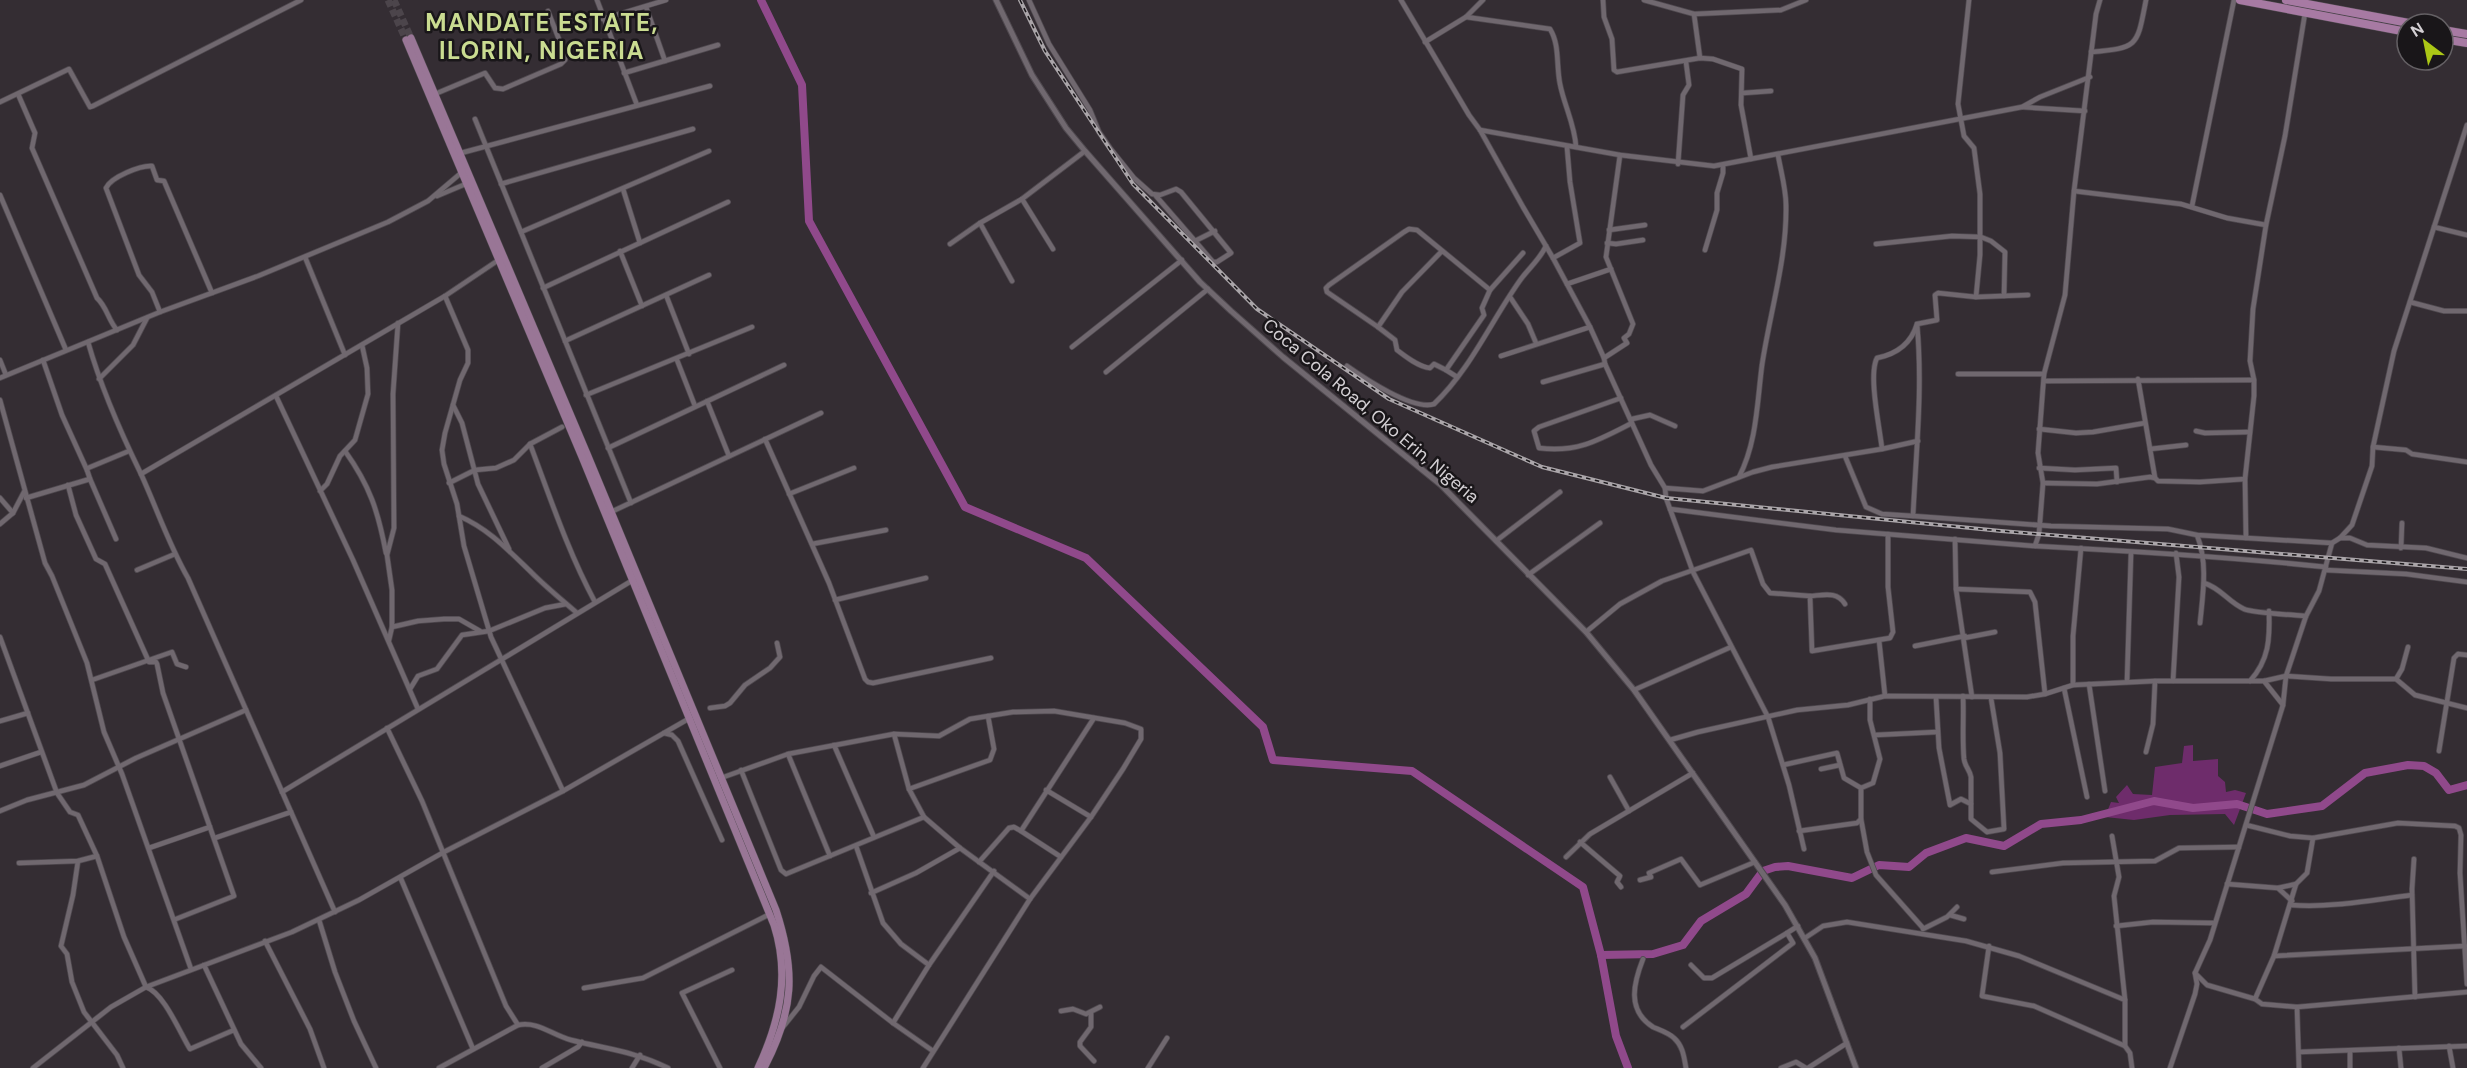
<svg xmlns="http://www.w3.org/2000/svg" width="2467" height="1068" viewBox="0 0 2467 1068" font-family="'DM Sans',sans-serif">
<rect width="100%" height="100%" fill="#342d33"/>
<path fill="#6e2c6b" d="M 2193,745 L 2193,761 L 2218,759 L 2218,776 L 2225,782 L 2226,792 L 2235,790 L 2246,793 L 2234,825 L 2225,814 L 2170,815 L 2134,820 L 2105,817 L 2111,802 L 2119,803 L 2116,797 L 2127,785 L 2133,794 L 2152,795 L 2155,767 L 2182,763 L 2184,746 Z"/>
<g fill="none" stroke-linecap="round" stroke-linejoin="round">
<g stroke="#90498b" stroke-width="8">
<path d="M 761,0 L 802,85 L 809,221 L 965,507 L 1086,558 L 1263,727 L 1273,760 L 1412,771 L 1583,887 L 1601,955 L 1616,1036 L 1628,1068"/>
<path d="M 1601,955 L 1653,954 L 1683,945 L 1701,921 L 1746,894 L 1763,871 L 1775,867 L 1788,866 L 1852,878 L 1879,865 L 1909,867 L 1926,853 L 1966,838 L 2004,846 L 2041,824 L 2081,820 L 2154,801 L 2193,808 L 2237,804 L 2267,814 L 2322,806 L 2365,773 L 2408,765 L 2424,766 L 2436,773 L 2449,790 L 2467,785"/>
</g>
<g stroke="#4c454b" stroke-width="7" stroke-dasharray="7 3.5" stroke-linecap="butt">
<path d="M 388,0 L 406,40"/>
<path d="M 394,0 L 411,38"/>
</g>
<g stroke="#4f494f" stroke-width="6">
<g id="minor">
<path d="M 597,0 L 637,105"/>
<path d="M 1029,0 L 1049,44 L 1090,110 L 1099,132 L 1110,148 L 1134,178 L 1152,194 L 1160,195 L 1176,189 L 1181,192 L 1231,253 L 1217,262 L 1213,262 L 1195,241"/>
<path d="M 1401,0 L 1469,115 L 1480,130 L 1523,207 L 1553,258 L 1590,327 L 1604,358 L 1605,364 L 1651,465 L 1665,488 L 1666,498 L 1693,572 L 1768,717 L 1789,785 L 1804,849"/>
<path d="M 1603,0 L 1604,17 L 1612,39 L 1614,70 L 1617,72 L 1700,58 L 1713,59 L 1742,69 L 1741,105 L 1751,159"/>
<path d="M 1644,0 L 1694,14 L 1781,10 L 1806,0"/>
<path d="M 1969,0 L 1958,104 L 1964,136 L 1974,148 L 1980,194 L 1980,255 L 1976,297"/>
<path d="M 646,7 L 665,61"/>
<path d="M 1694,14 L 1700,58"/>
<path d="M 1466,17 L 1550,29 C 1560,45 1556,65 1560,84 C 1564,105 1575,125 1576,147"/>
<path d="M 603,19 L 666,0"/>
<path d="M 1425,42 L 1466,17 L 1483,0"/>
<path d="M 2091,52 C 2139,48 2137,46 2146,0"/>
<path d="M 624,73 L 718,45"/>
<path d="M 1743,93 L 1771,91"/>
<path d="M 18,94 L 35,133 L 32,148 L 97,298 C 107,307 108,320 117,330"/>
<path d="M 435,94 L 485,73 L 495,88 L 503,89 L 561,64 L 565,60 L 565,55 L 548,11"/>
<path d="M 0,102 L 69,69 L 90,107 L 93,106 L 301,0"/>
<path d="M 2022,107 L 2085,111"/>
<path d="M 475,119 L 631,503"/>
<path d="M 1480,130 L 1620,155 L 1714,166 L 2022,107 L 2040,97 L 2090,77"/>
<path d="M 461,153 L 710,86"/>
<path d="M 1678,164 L 1683,95 L 1689,85 L 1686,62"/>
<path d="M 501,184 L 693,129"/>
<path d="M 623,189 L 640,243"/>
<path d="M 2074,191 L 2181,204 L 2227,218 L 2266,225"/>
<path d="M 0,195 L 66,350"/>
<path d="M 437,196 L 468,183"/>
<path d="M 1156,196 L 1195,241 L 1215,231"/>
<path d="M 1022,199 L 1053,249"/>
<path d="M 2192,206 L 2234,0"/>
<path d="M 2434,227 L 2467,235"/>
<path d="M 1609,230 L 1645,225"/>
<path d="M 521,232 L 709,151"/>
<path d="M 1607,243 L 1616,244 L 1643,240"/>
<path d="M 950,244 L 980,223"/>
<path d="M 1876,244 L 1952,236 L 1981,237 L 1991,241 L 2005,252 L 2004,296"/>
<path d="M 1705,250 L 1717,210 L 1717,193 L 1723,173 L 1723,165"/>
<path d="M 620,251 L 642,306"/>
<path d="M 1442,251 L 1402,292 L 1378,327 L 1327,292 L 1326,288 L 1329,285 L 1404,232 L 1409,229 L 1417,230 L 1490,290"/>
<path d="M 305,257 L 345,355"/>
<path d="M 1553,258 L 1580,243 L 1570,182 L 1567,147"/>
<path d="M 1012,281 L 980,223 L 1022,199 L 1085,151"/>
<path d="M 1567,284 L 1611,269"/>
<path d="M 543,288 L 728,202"/>
<path d="M 666,295 L 689,354"/>
<path d="M 445,296 L 468,350 L 468,363 L 460,380 L 445,433 L 442,450 L 444,464 L 457,504 L 464,546 L 491,637 L 563,791"/>
<path d="M 1510,297 L 1528,324 L 1536,343"/>
<path d="M 2410,302 L 2444,311 L 2467,311"/>
<path d="M 160,312 L 152,292 L 139,275 L 106,188 C 111,177 141,165 152,166 L 157,180 L 164,181 L 212,293"/>
<path d="M 1917,324 C 1923,388 1916,452 1913,516 L 2051,526 L 2168,529 L 2197,535 L 2332,543"/>
<path d="M 1378,327 L 1395,340 L 1397,350 C 1406,357 1419,367 1430,368 L 1434,364 L 1446,370"/>
<path d="M 565,341 L 709,275"/>
<path d="M 88,342 C 101,388 120,431 141,474 C 157,509 169,545 188,578 L 335,912"/>
<path d="M 1072,347 L 1182,260"/>
<path d="M 1501,356 L 1590,327"/>
<path d="M 1604,358 L 1627,343 L 1624,338 L 1629,334 L 1633,324 L 1606,257 L 1620,155"/>
<path d="M 0,360 L 6,375"/>
<path d="M 43,360 L 62,415 L 87,470"/>
<path d="M 677,360 L 695,406"/>
<path d="M 1347,366 C 1364,378 1413,411 1434,404 C 1471,369 1492,319 1521,279 C 1530,267 1540,259 1546,246"/>
<path d="M 1106,372 L 1208,289"/>
<path d="M 1958,374 L 2044,374"/>
<path d="M 1457,377 L 1446,370 L 1484,315 L 1482,308 L 1490,290 L 1523,253"/>
<path d="M 0,378 L 160,312 L 258,276 L 388,222 L 428,201 L 461,173"/>
<path d="M 99,379 L 133,345 L 147,318"/>
<path d="M 2138,379 L 2155,478"/>
<path d="M 2044,381 L 2254,380"/>
<path d="M 1543,382 L 1605,364"/>
<path d="M 586,395 L 752,327"/>
<path d="M 276,396 L 353,560 L 418,709"/>
<path d="M 1621,398 L 1539,427 L 1534,431 L 1539,448 C 1577,453 1599,440 1632,423"/>
<path d="M 0,400 L 45,563 L 52,576 L 87,663 L 104,732 L 122,774 L 191,969"/>
<path d="M 707,401 L 729,456"/>
<path d="M 453,405 L 462,423 L 478,484 L 509,549"/>
<path d="M 1632,419 L 1650,415 L 1675,426"/>
<path d="M 562,427 L 530,444 C 550,497 568,552 595,602"/>
<path d="M 2039,429 L 2076,433 L 2093,432 L 2145,423"/>
<path d="M 2196,431 L 2205,433 L 2250,432"/>
<path d="M 765,439 L 829,583 L 865,679 L 868,682 L 873,683 L 991,658"/>
<path d="M 2373,447 L 2406,450 L 2412,454 L 2467,462"/>
<path d="M 608,448 L 784,365"/>
<path d="M 1882,449 C 1880,429 1868,375 1877,358 C 1897,354 1911,344 1917,324 L 1937,320 L 1935,295 L 1938,293 L 1976,297 L 2028,295"/>
<path d="M 2150,449 L 2186,445"/>
<path d="M 345,451 C 370,486 378,511 386,553"/>
<path d="M 1845,456 L 1866,507 L 1882,514 L 1913,516"/>
<path d="M 2039,468 L 2075,470 L 2116,468 L 2117,482"/>
<path d="M 141,474 L 445,296 L 500,259"/>
<path d="M 1739,477 C 1757,442 1757,403 1762,365 C 1770,312 1787,259 1786,205 C 1786,189 1781,172 1778,155"/>
<path d="M 90,479 L 116,539"/>
<path d="M 449,483 L 475,470 L 496,468 L 514,460 L 530,444"/>
<path d="M 2043,483 L 2097,484 L 2150,477 L 2155,478 L 2158,481 L 2200,482 L 2245,479"/>
<path d="M 68,485 L 76,515 L 96,559 L 105,564 L 149,662 L 156,662 L 157,664 L 163,693 L 234,896 L 176,919"/>
<path d="M 1665,488 L 1703,491 L 1753,472 L 1772,467 L 1882,449 L 1918,441"/>
<path d="M 320,491 L 327,484 L 340,456 L 355,440 L 368,394 L 367,368 L 362,345"/>
<path d="M 789,494 L 854,468"/>
<path d="M 0,498 L 13,513"/>
<path d="M 26,498 L 90,479 L 87,470 L 88,468 L 129,451"/>
<path d="M 1670,509 L 1836,530 L 2035,546 L 2039,534 L 2043,483 L 2038,453 L 2044,374 L 2065,295 L 2074,191 L 2096,14 L 2100,0"/>
<path d="M 611,512 L 821,413"/>
<path d="M 459,516 C 489,529 508,550 532,573 C 546,587 562,600 577,613"/>
<path d="M 0,524 L 13,513 L 24,492"/>
<path d="M 2197,535 C 2208,563 2203,593 2200,623"/>
<path d="M 2246,538 L 2245,479 L 2254,396 L 2254,380 L 2250,361 L 2253,309 L 2266,225 L 2285,136 L 2305,13"/>
<path d="M 2340,538 L 2350,538 L 2367,545 L 2426,548 L 2467,558"/>
<path d="M 1955,539 L 1956,589 L 1972,697"/>
<path d="M 1496,541 L 1560,492"/>
<path d="M 812,544 L 886,530"/>
<path d="M 2035,546 C 2132,551 2229,557 2326,567"/>
<path d="M 2401,548 L 2402,523"/>
<path d="M 137,570 L 175,554"/>
<path d="M 2325,570 L 2406,574 L 2467,582"/>
<path d="M 1528,575 L 1600,523"/>
<path d="M 2204,583 C 2221,588 2228,602 2244,609 C 2252,613 2294,615 2306,616"/>
<path d="M 1956,589 L 2030,592 L 2035,602 L 2045,694"/>
<path d="M 1810,596 C 1824,595 1837,591 1845,604"/>
<path d="M 835,600 L 926,578"/>
<path d="M 392,627 L 392,590 L 387,555 L 394,528 L 393,394 L 398,323"/>
<path d="M 1586,632 L 1620,604 L 1662,581 L 1751,550 L 1763,584 L 1770,593 L 1810,596 L 1812,651 L 1890,638 L 1893,632 L 1888,587 L 1888,534"/>
<path d="M 0,637 L 57,793 L 70,812 L 78,815 L 97,856 L 124,937 L 146,987 C 164,993 180,1033 190,1049 L 234,1030"/>
<path d="M 1964,638 L 1995,632"/>
<path d="M 389,640 L 392,627 L 418,621 L 444,619 L 459,619 L 480,631"/>
<path d="M 1879,640 L 1885,696"/>
<path d="M 1915,646 L 1965,636"/>
<path d="M 2396,679 L 2402,669 L 2408,647"/>
<path d="M 92,680 L 172,652 L 177,664 L 186,667"/>
<path d="M 2173,681 L 2179,577 L 2176,553"/>
<path d="M 2250,681 C 2269,660 2270,639 2269,611"/>
<path d="M 2264,681 L 2283,705"/>
<path d="M 2127,682 L 2131,553"/>
<path d="M 2089,684 L 2105,791"/>
<path d="M 2073,685 L 2073,636 L 2081,548"/>
<path d="M 2064,688 L 2087,797"/>
<path d="M 410,689 L 418,676 L 437,669 L 462,635 L 489,631 L 545,608 L 566,604"/>
<path d="M 1634,690 L 1731,647"/>
<path d="M 1963,696 C 1964,717 1962,739 1964,759 C 1965,767 1970,770 1971,777 L 1971,819 L 1987,832 L 2004,829 L 2000,753 L 1991,698"/>
<path d="M 1936,697 L 1939,748 L 1950,805 L 1961,799 L 1971,804"/>
<path d="M 710,708 L 725,706 L 730,703 L 745,685 L 770,668 L 780,657 L 777,643"/>
<path d="M 0,721 L 28,713"/>
<path d="M 387,728 L 422,801 L 506,1006 L 518,1025"/>
<path d="M 664,733 L 672,735 L 678,741 L 722,840"/>
<path d="M 894,734 L 909,789 L 924,817 L 960,848 L 1030,899"/>
<path d="M 1875,735 L 1937,732"/>
<path d="M 1670,740 L 1698,732 L 1797,710 L 1848,705 L 1885,696 L 2027,697 L 2045,694 L 2073,685 L 2155,681 L 2264,681 L 2286,676 L 2331,679 L 2396,679 L 2415,695 L 2467,708"/>
<path d="M 834,745 L 874,837"/>
<path d="M 2439,751 L 2454,658 L 2458,654 L 2467,655"/>
<path d="M 2146,752 L 2153,724 L 2155,681"/>
<path d="M 788,754 L 830,856"/>
<path d="M 1783,765 L 1837,753 L 1844,778 L 1861,788"/>
<path d="M 0,766 L 41,752"/>
<path d="M 1821,769 L 1840,765"/>
<path d="M 741,770 L 781,870 L 786,874 L 924,817"/>
<path d="M 1610,777 L 1629,811"/>
<path d="M 721,778 L 788,754 L 894,734 L 939,736 L 970,719 L 1013,712 L 1054,711 L 1125,723 L 1141,729 L 1141,739 L 1123,769 L 1091,817 L 1030,899 L 923,1068"/>
<path d="M 909,789 L 990,760 L 994,749 L 988,716"/>
<path d="M 1046,790 L 1091,817"/>
<path d="M 282,792 L 633,580"/>
<path d="M 0,811 L 27,800 L 84,785 L 136,758 L 246,710"/>
<path d="M 1861,819 L 1867,852 L 1876,875 L 1923,928"/>
<path d="M 2246,825 L 2290,836 L 2313,838 L 2398,823 L 2455,826 L 2459,828 L 2461,835 L 2460,873 L 2467,984"/>
<path d="M 1021,831 L 1061,857"/>
<path d="M 1799,831 L 1857,823 L 1861,819 L 1861,788 L 1873,783 L 1880,759 L 1870,720 L 1870,699"/>
<path d="M 2112,836 L 2119,877 L 2114,896 L 2125,1000 L 2125,1046"/>
<path d="M 215,838 L 291,812"/>
<path d="M 1580,842 L 1620,876 L 1617,882 L 1621,887"/>
<path d="M 856,846 L 883,923 L 901,944 L 929,965"/>
<path d="M 149,848 L 210,827"/>
<path d="M 1566,857 L 1590,834 L 1693,773"/>
<path d="M 2414,859 L 2412,889 L 2415,997"/>
<path d="M 78,861 L 73,895 L 61,946 L 67,954 L 72,982 L 84,1012 L 117,1055 L 123,1068"/>
<path d="M 979,862 L 1009,828 L 1014,827 L 1021,831 L 1094,718"/>
<path d="M 19,863 L 78,861 L 97,856"/>
<path d="M 1992,872 L 2063,863 L 2155,861 L 2179,848 L 2239,847"/>
<path d="M 401,879 L 473,1049"/>
<path d="M 1640,880 L 1651,877 L 1649,873 L 1681,859 L 1700,885 L 1755,862"/>
<path d="M 2227,884 L 2278,888 L 2292,901"/>
<path d="M 2278,888 L 2296,884"/>
<path d="M 871,893 L 916,873 L 960,848"/>
<path d="M 2291,905 C 2332,908 2371,900 2412,895"/>
<path d="M 1950,915 L 1964,919"/>
<path d="M 319,920 L 335,972 L 354,1021 L 376,1068"/>
<path d="M 2116,926 L 2153,922 L 2214,923"/>
<path d="M 1923,929 L 1947,917 L 1957,907"/>
<path d="M 1805,938 L 1823,926 L 1847,922 L 1966,941 L 2019,956 L 2125,1000"/>
<path d="M 265,941 L 310,1029 L 324,1068"/>
<path d="M 1989,946 L 1982,996 L 2034,1006 L 2125,1046 L 2130,1053 L 2132,1068"/>
<path d="M 2274,956 L 2465,946"/>
<path d="M 1643,959 C 1634,982 1626,1010 1653,1027 C 1660,1030 1669,1033 1674,1038 C 1683,1046 1684,1057 1686,1068"/>
<path d="M 204,965 L 241,1044 L 261,1068"/>
<path d="M 1691,965 L 1704,978 L 1712,978 L 1787,933"/>
<path d="M 2195,973 L 2207,985 L 2255,999 L 2262,1004 L 2297,1007 L 2467,992"/>
<path d="M 584,988 L 643,978 L 770,914"/>
<path d="M 2255,999 L 2274,956 L 2296,884 L 2307,873 L 2313,838"/>
<path d="M 2297,1007 L 2299,1068"/>
<path d="M 1061,1011 L 1073,1009 L 1086,1014 L 1100,1007"/>
<path d="M 1091,1013 L 1091,1027 L 1080,1042 L 1080,1046 L 1094,1061"/>
<path d="M 783,1027 L 799,1007 L 814,976 L 821,967 L 893,1023"/>
<path d="M 1683,1027 L 1793,943 L 1787,933 L 1798,926"/>
<path d="M 2449,1046 L 2453,1068"/>
<path d="M 2399,1048 L 2401,1068"/>
<path d="M 933,1051 L 893,1023 L 929,965 L 994,871"/>
<path d="M 2350,1051 L 2350,1068"/>
<path d="M 2299,1052 L 2467,1046"/>
<path d="M 33,1068 L 111,1007 L 146,987 L 292,932 L 359,900 L 444,852 L 563,791 L 690,718"/>
<path d="M 439,1068 L 518,1025 C 538,1021 552,1035 571,1040 C 606,1049 634,1051 668,1068"/>
<path d="M 542,1068 L 578,1047 L 582,1042"/>
<path d="M 632,1068 L 640,1055"/>
<path d="M 720,1068 L 682,993 L 732,970"/>
<path d="M 1148,1068 L 1167,1038"/>
<path d="M 1781,1068 L 1796,1062 L 1806,1068"/>
<path d="M 1808,1068 L 1847,1043"/>
<path d="M 2170,1068 L 2195,994 L 2197,984 L 2195,973 L 2210,940 L 2283,705 L 2286,676 L 2306,616 L 2319,591 L 2332,543 L 2340,538 L 2352,525 L 2372,466 L 2373,447 L 2394,351 L 2467,125"/>
</g>
</g>
<g stroke="#4f494f" stroke-width="7">
<path id="tertiary" d="M 996,0 L 1032,75 L 1066,128 L 1085,151 L 1200,282 L 1231,311 L 1283,357 L 1441,485 L 1586,632 L 1634,690 L 1785,905 L 1815,958 L 1856,1068"/>
</g>
<g stroke="#4f494f" stroke-width="8">
<g id="primary">
<path d="M 411,38 L 588,456 L 776,910 C 796,971 794,1011 764,1068"/>
<path d="M 406,40 L 582,457 L 774,925 C 790,975 780,1021 758,1068"/>
</g>
</g>
<g stroke="#4f494f" stroke-width="9">
<g id="trunk">
<path d="M 2240,0 L 2407,32"/>
<path d="M 2286,0 L 2414,24"/>
<path d="M 2443,30 L 2467,34"/>
<path d="M 2443,39 L 2467,43"/>
</g>
</g>
<use href="#minor" stroke="#70686f" stroke-width="4.5"/>
<use href="#tertiary" stroke="#70686f" stroke-width="5"/>
<use href="#primary" stroke="#997696" stroke-width="7"/>
<use href="#trunk" stroke="#a77aa3" stroke-width="8"/>
<g stroke="#aaa5a9" stroke-width="4">
<path id="rail" d="M 1020,0 L 1045,51 L 1133,184 L 1257,309 L 1389,399 L 1542,467 L 1666,498 L 2001,531 L 2467,569"/>
</g>
<use href="#rail" stroke="#191619" stroke-width="1.5" stroke-dasharray="4.5" stroke-linecap="butt"/>
</g>
<g text-anchor="middle" stroke-width="5" stroke-linejoin="round" paint-order="stroke">
<g font-size="18" fill="#d4d0d4" stroke="#191619">
<text transform="translate(1371 411) rotate(40)" y="6">Coca Cola Road, Oko Erin, Nigeria</text>
</g>
<g font-size="24" font-weight="bold" letter-spacing="1.5" fill="#cadc91" stroke="#191619">
<text x="542" y="31">MANDATE ESTATE,<tspan x="542" dy="28">ILORIN, NIGERIA</tspan></text>
</g>
</g>
<g transform="translate(2425 42) rotate(328)"><circle r="28" fill="#191619" stroke="#646064" stroke-width="1.5"/>
<path d="M0-4.5L10 22L0 15L-10 22Z" fill="#abc716"/>
<text y="-9" font-size="16" font-weight="bold" text-anchor="middle" fill="#d4d0d4">N</text>
</g>
</svg>
